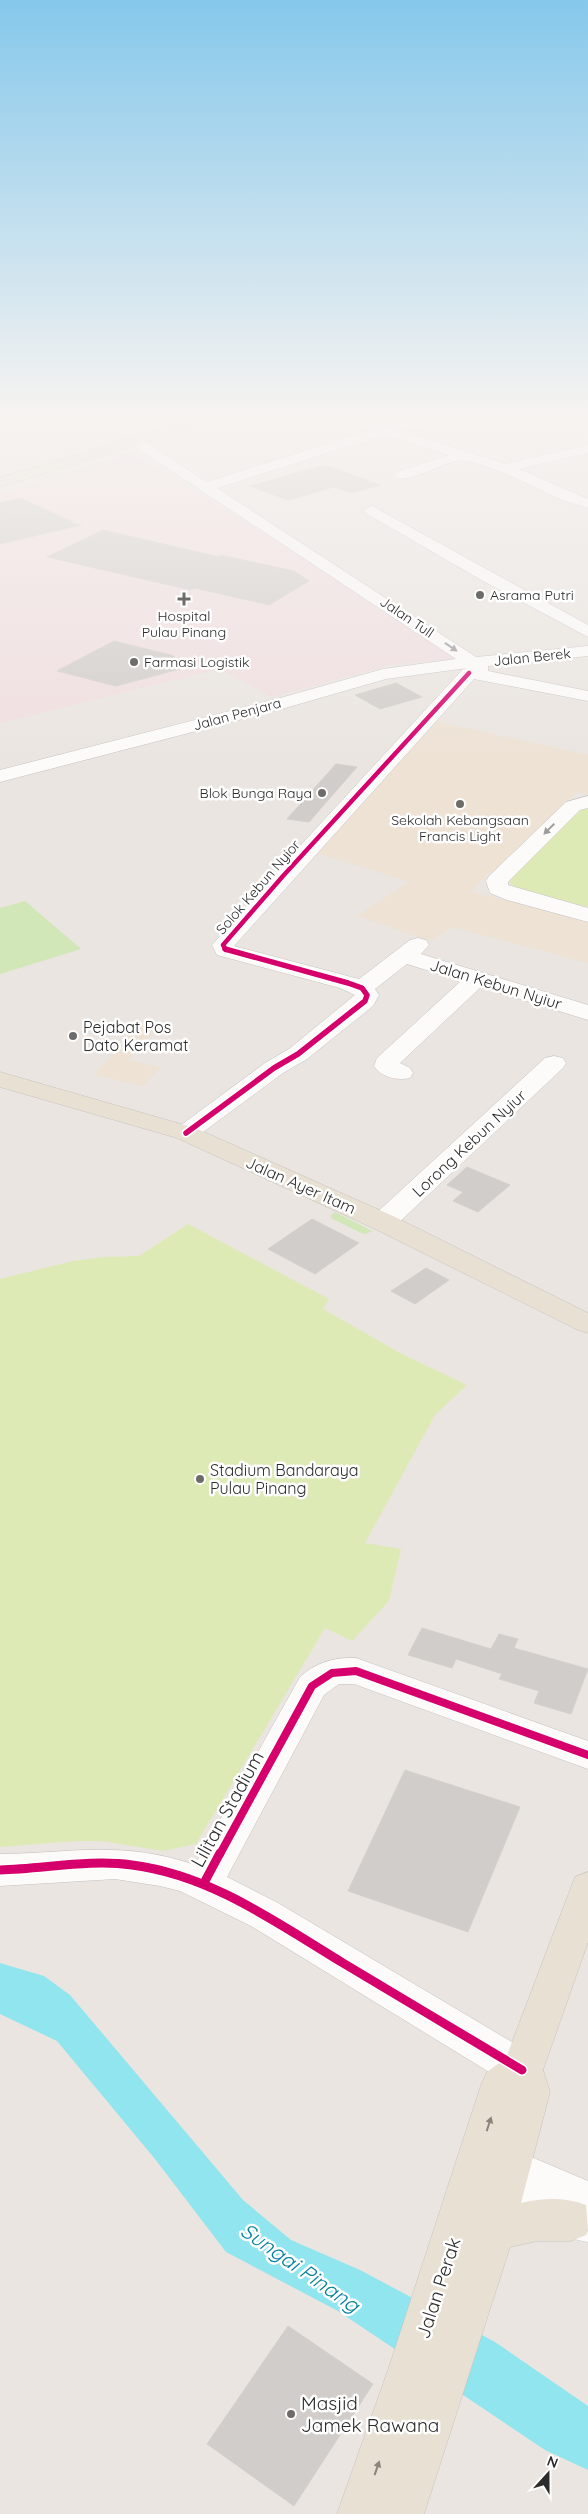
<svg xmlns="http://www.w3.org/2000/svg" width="588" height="2514" viewBox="0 0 588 2514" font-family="Quicksand,sans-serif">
<rect width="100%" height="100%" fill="#eae5e0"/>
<g fill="#ede2d4">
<path d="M 134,410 L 199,410 L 175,419 Z"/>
<path d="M 434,721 L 588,755 L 588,795 L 577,792 L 498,870 L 488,873 L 471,892 L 588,920 L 588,963 L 453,927 L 430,941 L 357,916 L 409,882 L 311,851 Z"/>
<path d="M 140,1024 L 157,1028 L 128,1060 L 160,1067 L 143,1086 L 94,1075 Z"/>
</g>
<path fill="#f0dedf" d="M 132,453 L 274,539 L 463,658 L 389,665 L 272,697 L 220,669 L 0,723 L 0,495 Z"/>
<g fill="#d1e7b7">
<path d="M 25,901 L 81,949 L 0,974 L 0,908 Z"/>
<path d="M 335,1212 L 372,1231 L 366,1234 L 361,1233 L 331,1218 L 331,1215 Z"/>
</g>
<g fill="#deeab5">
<path d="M 588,806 L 588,907 L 515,888 L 508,880 L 577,809 Z"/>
<path d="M 188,1224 L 329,1299 L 323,1309 L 402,1354 L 467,1385 L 435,1415 L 365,1543 L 401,1549 L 389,1601 L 352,1641 L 325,1628 L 196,1844 L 163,1851 L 102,1841 L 77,1841 L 0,1847 L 0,1279 L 73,1261 L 104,1257 L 139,1256 Z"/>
</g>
<path fill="#90e5ef" d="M 0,1963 L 44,1976 L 70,1995 L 243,2200 L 291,2240 L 360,2270 L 495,2342 L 588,2406 L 588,2470 L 545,2450 L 338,2311 L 226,2252 L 155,2159 L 57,2041 L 0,2014 Z"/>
<g fill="#d1cdca" stroke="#d5d0cc">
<path d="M 325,465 L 381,485 L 352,493 L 334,487 L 288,500 L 250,486 Z"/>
<path d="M 20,498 L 73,522 L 71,523 L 81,525 L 0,544 L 0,503 Z"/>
<path d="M 103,530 L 219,557 L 220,555 L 294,571 L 309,581 L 269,605 L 194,588 L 191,590 L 47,557 Z"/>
<path d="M 114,641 L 171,655 L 191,666 L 116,686 L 57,671 Z"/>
<path d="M 396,683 L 422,697 L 380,709 L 355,695 Z"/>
<path d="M 336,764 L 357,767 L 309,822 L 287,819 Z"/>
<path d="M 467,1167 L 510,1185 L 478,1212 L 453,1201 L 463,1192 L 447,1185 Z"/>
<path d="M 312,1219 L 359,1243 L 315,1274 L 268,1249 Z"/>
<path d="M 426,1268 L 449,1280 L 415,1304 L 391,1291 Z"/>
<path d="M 422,1628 L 491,1649 L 499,1634 L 518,1639 L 514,1648 L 588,1669 L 571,1714 L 534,1703 L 539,1691 L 499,1679 L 502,1674 L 456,1659 L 452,1668 L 408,1655 Z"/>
<path d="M 405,1770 L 520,1807 L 468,1932 L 348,1891 Z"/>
<path d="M 288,2326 L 373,2384 L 294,2506 L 207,2444 Z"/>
</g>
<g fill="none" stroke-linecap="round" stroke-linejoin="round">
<g stroke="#c3c2c2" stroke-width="1">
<g id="minor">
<path d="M 313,410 L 333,410 L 385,426 L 461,410 L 490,410 L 513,422 L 506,426 L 478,414 L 401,431 L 505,464 L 588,445 L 588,453 L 519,469 L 588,499 L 588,508 C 546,498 509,469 466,461 C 449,457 415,483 396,478 L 394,475 L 396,472 L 449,455 L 385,435 L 217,488 L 476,657 L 588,646 L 588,656 L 488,666 L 488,671 L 588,691 L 588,701 L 474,679 L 234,946 L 359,979 L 410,940 L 418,938 L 426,940 L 429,945 L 421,954 L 588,1005 L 588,1020 L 481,987 L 400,1063 L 410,1068 L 413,1073 L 410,1078 C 397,1081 381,1077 374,1066 L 377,1058 L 461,981 L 407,964 L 375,989 L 379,995 L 373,1006 L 307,1059 L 283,1073 L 195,1138 L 186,1141 L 177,1138 L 173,1133 L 177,1128 L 265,1063 L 289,1049 L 355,995 L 340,988 L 217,955 L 212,945 L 276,872 L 463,669 L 467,668 L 386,679 L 285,708 L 0,782 L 0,770 L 273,700 L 383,669 L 456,659 L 128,442 L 135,438 L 140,439 L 207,482 L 371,430 L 315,413 Z"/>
<path d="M 372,506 L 588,625 L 588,637 L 483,581 L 367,514 L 364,511 L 367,508 Z"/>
<path d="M 588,796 L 588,808 L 580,810 L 508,882 L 508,885 L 588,908 L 588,922 L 507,900 L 490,893 L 486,881 L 489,876 L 566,802 Z"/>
<path d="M 554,1056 L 563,1058 L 566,1063 L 563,1068 L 393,1228 L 383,1230 L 373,1228 L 370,1222 L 373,1216 L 545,1058 Z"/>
<path d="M 356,1658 L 588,1741 L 588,1769 L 354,1684 L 339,1684 L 324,1695 L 227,1877 L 278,1903 L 537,2057 L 543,2070 L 537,2083 L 522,2088 L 507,2083 L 251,1926 L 180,1891 L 160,1886 L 115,1879 L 0,1886 L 0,1854 C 73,1853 122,1840 195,1865 L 300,1677 C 316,1662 335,1657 356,1658 Z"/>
<path d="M 510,2148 L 588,2181 L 588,2242 C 564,2238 491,2214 475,2196 C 472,2193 470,2186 469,2182 L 478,2155 L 493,2149 Z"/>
</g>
</g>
<g stroke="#c5c3c1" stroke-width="1">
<g id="major">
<path d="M 224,410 L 244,410 L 242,413 L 0,487 L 0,478 Z"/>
<path d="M 0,1072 L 195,1128 L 393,1216 L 588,1313 L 588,1333 L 578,1330 L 373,1228 L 177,1138 L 0,1087 Z"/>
<path d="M 588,1872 L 588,1942 L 543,2070 L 550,2092 L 521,2203 C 544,2198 565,2197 586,2205 L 588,2231 L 586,2235 L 571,2241 L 538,2241 L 510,2247 L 424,2514 L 337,2514 L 389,2367 L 481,2085 L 487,2072 L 506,2058 L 575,1877 Z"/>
</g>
</g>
<use href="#minor" fill="#fcfbfa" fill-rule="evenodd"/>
<use href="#major" fill="#e8e0d2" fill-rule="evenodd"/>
<g stroke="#fff" stroke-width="7">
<path id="cycleway-far3" d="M 226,950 L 223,945 L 283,876 L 469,673"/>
</g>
<g stroke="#fff" stroke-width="9">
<path id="cycleway-far2" d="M 186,1133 L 274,1068 L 298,1054 L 365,1001 L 367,995 L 362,988 L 348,983 L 225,949"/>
</g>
<g stroke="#fff" stroke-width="11">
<path id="cycleway-far1" d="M 220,1854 L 312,1686 L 332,1673 L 356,1671 L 588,1755"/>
</g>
<g stroke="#fff" stroke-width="12">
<g id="cycleway">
<path d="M 0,1870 C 44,1869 89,1859 132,1865 C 211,1875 277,1923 343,1963 C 403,1999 462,2034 522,2070"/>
<path d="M 204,1883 L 220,1853"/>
</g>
</g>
<use href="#cycleway-far3" stroke="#d6006c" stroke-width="4.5"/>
<use href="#cycleway-far2" stroke="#d6006c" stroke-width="5.5"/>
<use href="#cycleway-far1" stroke="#d6006c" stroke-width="8"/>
<use href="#cycleway" stroke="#d6006c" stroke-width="9"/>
</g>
<defs><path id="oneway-solid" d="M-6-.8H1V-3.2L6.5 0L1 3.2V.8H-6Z" transform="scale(1.25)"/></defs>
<g fill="#9e9d9d">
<use href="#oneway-solid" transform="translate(451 647) rotate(34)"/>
<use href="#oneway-solid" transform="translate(549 829) rotate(135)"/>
</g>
<g fill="#8a867e">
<use href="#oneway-solid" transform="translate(489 2124) rotate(-72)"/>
<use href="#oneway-solid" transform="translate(377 2468) rotate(-71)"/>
</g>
<linearGradient id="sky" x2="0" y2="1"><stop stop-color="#85c8eb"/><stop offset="0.54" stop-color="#f6f3f1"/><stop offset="1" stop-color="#f6f3f1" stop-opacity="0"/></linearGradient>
<rect width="588" height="762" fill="url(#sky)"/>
<g fill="#6e6c6a" stroke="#fff" stroke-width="2">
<circle cx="480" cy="595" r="5"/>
<path d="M181.5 591.5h5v5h5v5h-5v5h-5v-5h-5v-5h5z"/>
<circle cx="134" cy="662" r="5"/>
<circle cx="322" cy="793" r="5"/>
<circle cx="460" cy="804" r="5"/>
<circle cx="73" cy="1036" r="5"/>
<circle cx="200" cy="1479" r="5"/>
<circle cx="291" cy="2414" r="5"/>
</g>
<g text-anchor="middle" stroke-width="5" stroke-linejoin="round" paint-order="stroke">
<g font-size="14" fill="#2b2b2b" stroke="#fff" text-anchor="start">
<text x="490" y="600">Asrama Putri</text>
<text x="184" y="621" text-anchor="middle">Hospital<tspan x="184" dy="16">Pulau Pinang</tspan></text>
<text x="144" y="667">Farmasi Logistik</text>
<text x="312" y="798" text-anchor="end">Blok Bunga Raya</text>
<text x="460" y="825" text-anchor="middle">Sekolah Kebangsaan<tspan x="460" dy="16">Francis Light</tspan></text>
</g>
<g font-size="14" fill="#2b2b2b" stroke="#fff">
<text transform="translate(407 617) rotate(34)" y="5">Jalan Tull</text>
<text transform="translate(532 657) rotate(-6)" y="5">Jalan Berek</text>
<text transform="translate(237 714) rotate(-15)" y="5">Jalan Penjara</text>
<text transform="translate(258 887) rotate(-49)" y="5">Solok Kebun Nyior</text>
</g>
<g font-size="16" fill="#2b2b2b" stroke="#fff">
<text transform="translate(496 984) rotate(17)" y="6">Jalan Kebun Nyiur</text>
<text transform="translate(469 1143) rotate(-43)" y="6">Lorong Kebun Nyiur</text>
<text transform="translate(301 1185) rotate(24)" y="6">Jalan Ayer Itam</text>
</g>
<g font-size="16" fill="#2b2b2b" stroke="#fff" text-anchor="start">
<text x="83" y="1033">Pejabat Pos<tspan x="83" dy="18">Dato Keramat</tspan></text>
<text x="210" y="1476">Stadium Bandaraya<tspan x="210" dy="18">Pulau Pinang</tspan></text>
</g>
<g font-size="19" fill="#2b2b2b" stroke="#fff">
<text transform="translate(227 1809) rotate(-61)" y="7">Lilitan Stadium</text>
<text transform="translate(438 2288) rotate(-72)" y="7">Jalan Perak</text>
</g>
<g font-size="19" fill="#2b2b2b" stroke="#fff" text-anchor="start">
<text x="301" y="2410">Masjid<tspan x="301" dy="22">Jamek Rawana</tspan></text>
</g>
<g font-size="21" font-style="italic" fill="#067f9e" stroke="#fff">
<text transform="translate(300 2268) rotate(35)" y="7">Sungai Pinang</text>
</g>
</g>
<g transform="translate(548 2474) rotate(21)" stroke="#ffffff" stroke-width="4" paint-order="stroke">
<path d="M0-4L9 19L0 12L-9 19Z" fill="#2b2b2b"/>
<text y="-8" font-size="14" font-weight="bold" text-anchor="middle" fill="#2b2b2b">N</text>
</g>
</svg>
